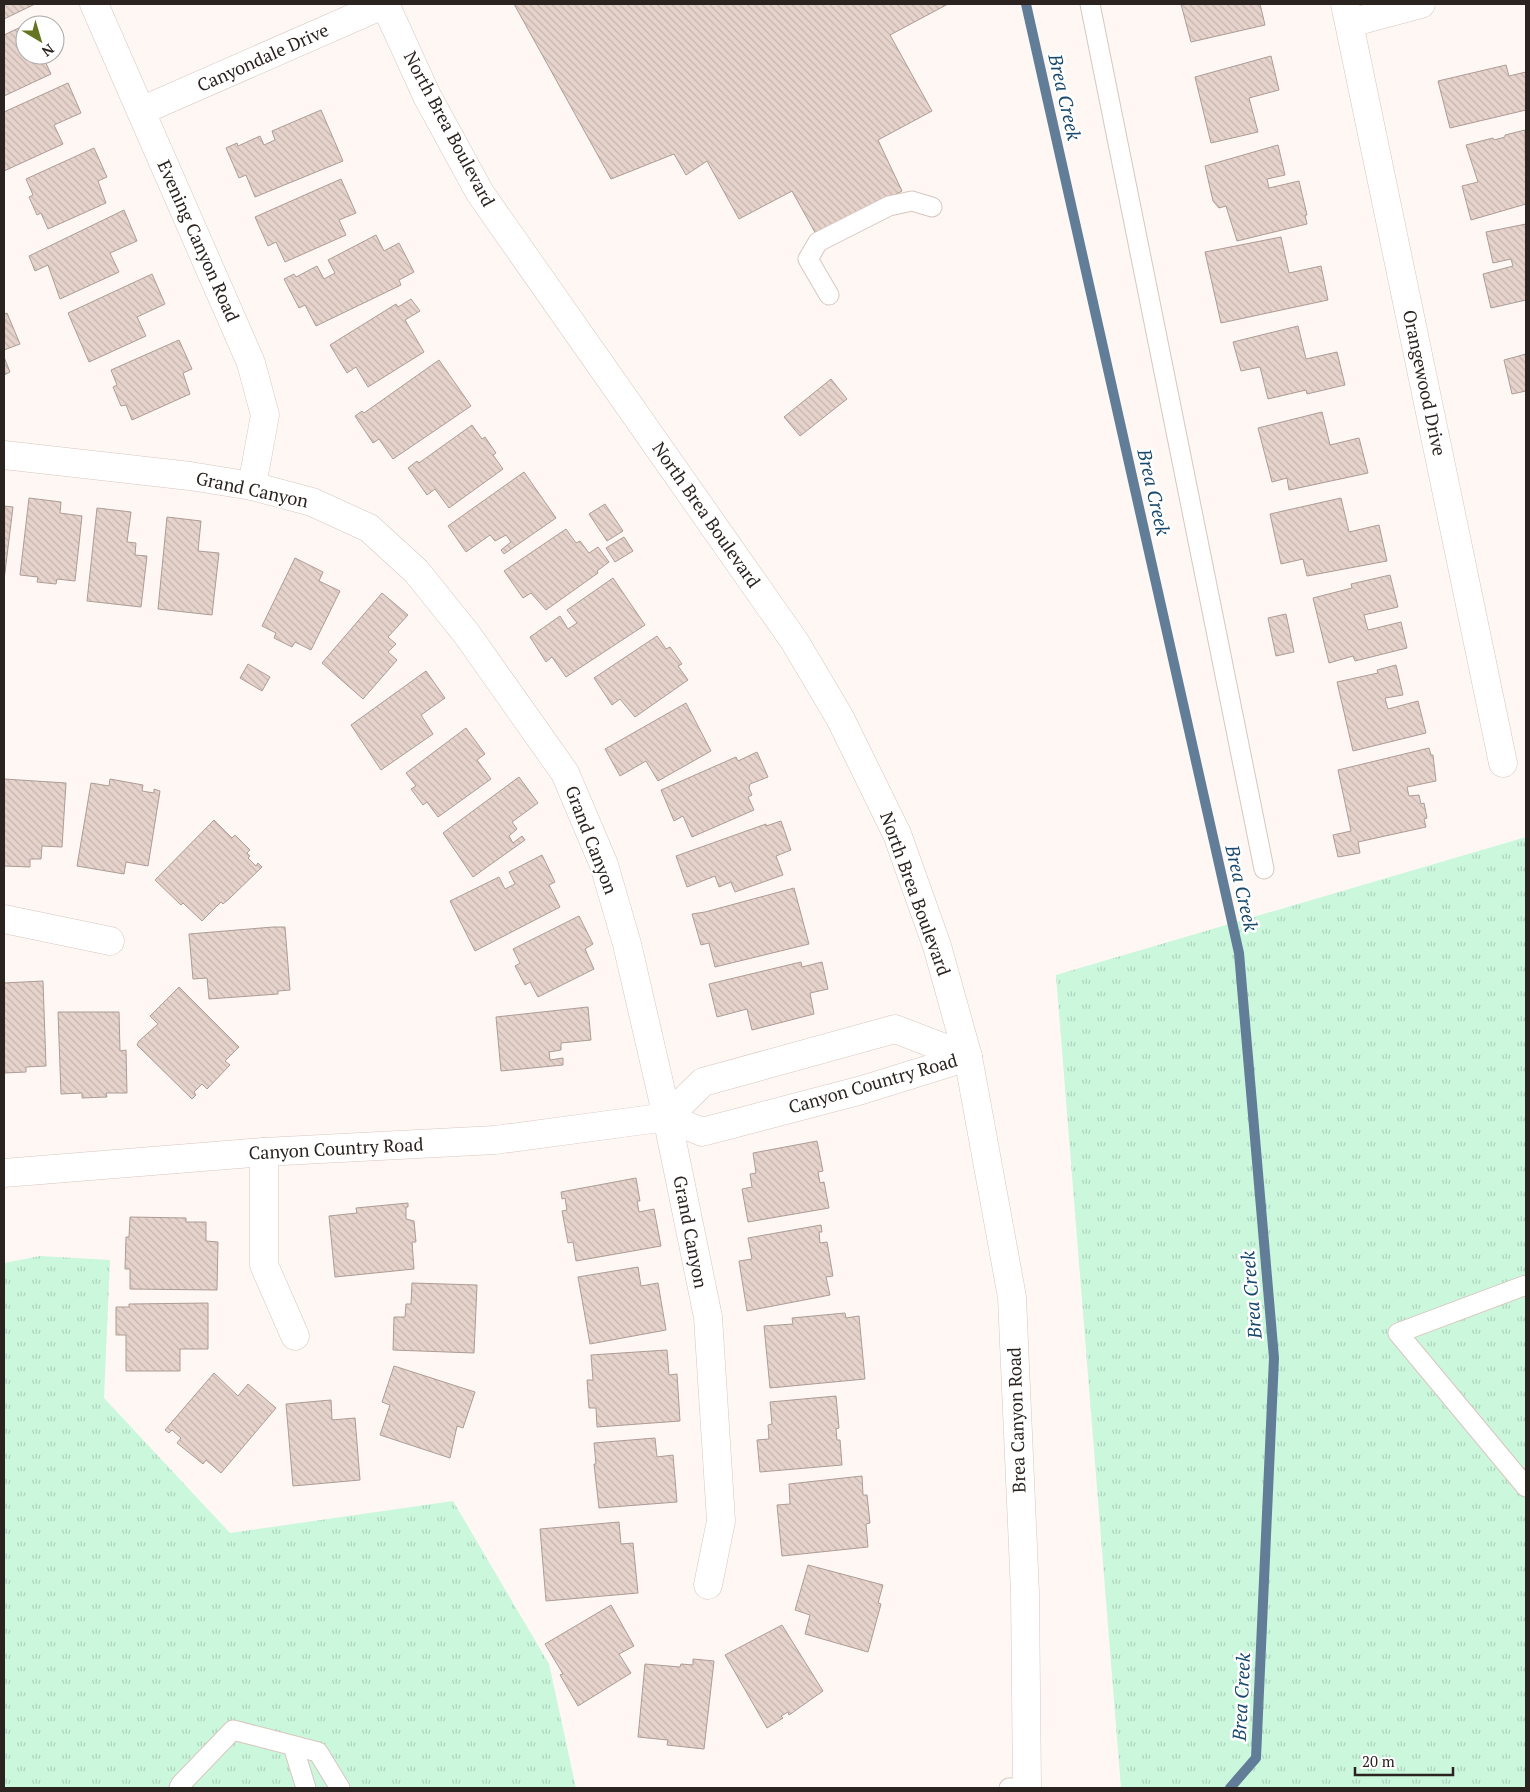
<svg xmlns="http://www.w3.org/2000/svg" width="1530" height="1792" viewBox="0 0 1530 1792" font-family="'PT Serif',serif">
<defs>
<pattern id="grass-tufts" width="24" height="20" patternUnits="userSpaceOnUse" patternTransform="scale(1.25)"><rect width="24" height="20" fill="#cbf7dd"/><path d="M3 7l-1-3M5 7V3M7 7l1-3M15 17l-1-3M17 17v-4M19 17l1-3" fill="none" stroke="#aed3bd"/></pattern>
<pattern id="building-back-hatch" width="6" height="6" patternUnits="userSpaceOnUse" patternTransform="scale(1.25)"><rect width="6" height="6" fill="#e6d3cc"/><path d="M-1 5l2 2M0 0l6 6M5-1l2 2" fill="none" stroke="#c5b5af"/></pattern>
</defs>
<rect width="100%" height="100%" fill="#fef7f4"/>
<g fill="url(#grass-tufts)">
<path d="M 1526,837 L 1526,1788 L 1121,1788 L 1056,975 Z"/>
<path d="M 40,1256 L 110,1260 L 104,1398 L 230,1533 L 453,1501 L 549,1664 L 576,1788 L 4,1788 L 4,1263 Z"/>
</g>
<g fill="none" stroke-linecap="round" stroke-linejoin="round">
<path stroke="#627d98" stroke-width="10" d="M 1026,4 L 1239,953 L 1274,1358 L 1256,1758 L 1230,1788"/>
</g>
<g fill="url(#building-back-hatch)" stroke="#ae9c96">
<path d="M 4,4 L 35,4 L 4,19 Z"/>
<path d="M 514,4 L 948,4 L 890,35 L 932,111 L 878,140 L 902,191 L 817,236 L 792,191 L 739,219 L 707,161 L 686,175 L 674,154 L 611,179 Z"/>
<path d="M 1181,4 L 1260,4 L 1265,25 L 1191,42 Z"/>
<path d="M 38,19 L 41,25 L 26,25 Z"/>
<path d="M 25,25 L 25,55 L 42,55 L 51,74 L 4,96 L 4,35 Z"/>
<path d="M 1271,56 L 1279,90 L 1249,98 L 1258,132 L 1211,143 L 1195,77 Z"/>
<path d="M 1506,65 L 1509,76 L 1526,72 L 1526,110 L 1450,128 L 1438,81 Z"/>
<path d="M 68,83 L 81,113 L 54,125 L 63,144 L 4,171 L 4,112 Z"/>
<path d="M 321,110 L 343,161 L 255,197 L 246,175 L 239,178 L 226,148 L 237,143 L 238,146 L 260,136 L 264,145 L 275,140 L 272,131 Z"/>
<path d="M 1525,130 L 1526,204 L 1471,220 L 1462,186 L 1478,182 L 1466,145 L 1493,138 L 1494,140 L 1505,137 L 1505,135 Z"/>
<path d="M 1278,145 L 1285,175 L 1267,179 L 1269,188 L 1299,181 L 1307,215 L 1305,215 L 1307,224 L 1237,241 L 1226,206 L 1219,208 L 1213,201 L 1205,166 Z"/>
<path d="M 94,148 L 107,177 L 98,181 L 106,203 L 48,229 L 41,213 L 37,215 L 29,197 L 33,195 L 26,179 Z"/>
<path d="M 341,179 L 356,213 L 339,220 L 346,235 L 285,262 L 276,242 L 268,246 L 255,217 Z"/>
<path d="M 124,210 L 137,241 L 110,253 L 119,272 L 60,299 L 48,265 L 35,271 L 29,256 Z"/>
<path d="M 1526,224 L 1526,300 L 1491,308 L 1483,274 L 1513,266 L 1511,259 L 1493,263 L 1486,232 Z"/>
<path d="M 376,235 L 384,251 L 399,243 L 414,272 L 399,280 L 401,285 L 316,326 L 305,305 L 299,308 L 284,279 L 294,274 L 296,277 L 317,266 L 324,279 L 335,273 L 328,260 Z"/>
<path d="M 1281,237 L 1289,273 L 1321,266 L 1328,300 L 1221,323 L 1205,252 Z"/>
<path d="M 152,274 L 165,304 L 137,317 L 146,336 L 89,362 L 68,313 Z"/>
<path d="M 411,299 L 420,311 L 405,320 L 424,352 L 368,387 L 356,367 L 347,373 L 330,345 L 396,304 L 398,307 Z"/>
<path d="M 7,313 L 20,344 L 4,350 L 4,314 Z"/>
<path d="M 1298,326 L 1306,359 L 1337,352 L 1345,385 L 1307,394 L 1306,390 L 1268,399 L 1260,367 L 1241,371 L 1233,342 Z"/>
<path d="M 179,340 L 192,369 L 183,373 L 190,394 L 132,420 L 126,405 L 121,406 L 113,387 L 117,385 L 111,370 Z"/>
<path d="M 1526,354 L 1526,391 L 1512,394 L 1504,360 Z"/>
<path d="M 4,357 L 10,372 L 4,375 Z"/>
<path d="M 439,360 L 471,406 L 393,459 L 379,439 L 373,443 L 355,416 L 362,411 L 364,413 Z"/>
<path d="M 831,379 L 847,399 L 800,436 L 784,417 Z"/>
<path d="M 1322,412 L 1330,445 L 1359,438 L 1368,473 L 1289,490 L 1287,478 L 1272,482 L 1258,428 Z"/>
<path d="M 472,425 L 482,439 L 485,437 L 496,453 L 493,455 L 503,469 L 449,508 L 435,489 L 427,495 L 408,468 L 417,461 L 419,463 Z"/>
<path d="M 524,472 L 556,518 L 504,554 L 501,550 L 511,542 L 506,535 L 495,541 L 490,535 L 466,552 L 448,526 Z"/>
<path d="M 29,498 L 61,502 L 60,513 L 82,516 L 75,581 L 57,579 L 56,584 L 37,582 L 38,577 L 20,575 Z"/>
<path d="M 1341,498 L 1349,532 L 1379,525 L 1387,561 L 1307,576 L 1303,559 L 1281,564 L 1270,514 Z"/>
<path d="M 605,504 L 623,531 L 607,541 L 589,514 Z"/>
<path d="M 4,506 L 13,507 L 4,580 Z"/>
<path d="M 97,508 L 131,512 L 127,542 L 136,543 L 135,555 L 147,556 L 141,607 L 87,601 Z"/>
<path d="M 167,517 L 201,521 L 198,551 L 219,553 L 212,615 L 158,609 Z"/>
<path d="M 566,529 L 576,543 L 580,541 L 589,553 L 598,547 L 609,562 L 597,571 L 598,573 L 546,610 L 531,593 L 523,598 L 504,571 Z"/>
<path d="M 624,537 L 633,551 L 615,562 L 606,548 Z"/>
<path d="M 295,558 L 323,572 L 319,581 L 340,591 L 311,650 L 295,642 L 292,647 L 274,638 L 276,633 L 262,626 Z"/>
<path d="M 1390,575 L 1398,607 L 1364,615 L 1368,630 L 1401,622 L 1407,648 L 1355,661 L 1353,656 L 1329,663 L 1313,598 L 1352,588 L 1351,584 Z"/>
<path d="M 613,578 L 645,625 L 566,677 L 552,657 L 546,662 L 530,637 L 560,616 L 568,629 L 577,623 L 567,610 Z"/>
<path d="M 382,593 L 408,615 L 388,637 L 396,644 L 388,652 L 397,660 L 363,699 L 322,663 Z"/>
<path d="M 1286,614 L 1294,652 L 1276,656 L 1268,618 Z"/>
<path d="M 657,636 L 666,649 L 670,647 L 682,664 L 678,666 L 688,680 L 635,717 L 620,699 L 612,705 L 594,678 Z"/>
<path d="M 248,664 L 270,677 L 262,691 L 240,678 Z"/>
<path d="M 1396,665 L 1403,695 L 1385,698 L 1388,709 L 1418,701 L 1426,733 L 1353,751 L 1337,682 L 1378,673 L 1377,670 Z"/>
<path d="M 426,671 L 445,698 L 421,715 L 433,734 L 381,770 L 351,725 Z"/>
<path d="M 686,703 L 711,751 L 658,781 L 646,761 L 620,776 L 605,749 Z"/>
<path d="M 466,728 L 485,754 L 477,760 L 491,779 L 438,817 L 427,802 L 423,805 L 411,789 L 416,786 L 406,773 Z"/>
<path d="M 1429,748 L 1431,755 L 1433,755 L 1436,781 L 1407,787 L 1409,796 L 1419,795 L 1421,804 L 1424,803 L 1427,818 L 1424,819 L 1426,827 L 1358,842 L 1360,853 L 1338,857 L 1333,835 L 1351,831 L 1338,770 Z"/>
<path d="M 757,752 L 768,777 L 750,784 L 749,788 L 752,795 L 748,797 L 754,810 L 692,837 L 683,816 L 674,821 L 661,790 L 736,757 L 738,761 Z"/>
<path d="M 519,777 L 538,803 L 512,822 L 517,829 L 509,836 L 513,843 L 522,836 L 525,840 L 473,877 L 443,833 Z"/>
<path d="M 4,779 L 66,783 L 62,847 L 42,846 L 41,859 L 30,859 L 30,867 L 4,866 Z"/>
<path d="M 110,779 L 143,785 L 142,791 L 154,793 L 154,789 L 160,791 L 148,866 L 126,862 L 124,874 L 77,866 L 91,783 L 109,786 Z"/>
<path d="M 214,820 L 232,838 L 235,835 L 250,850 L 247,853 L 250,856 L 248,858 L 256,866 L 258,863 L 262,867 L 230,898 L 223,904 L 221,902 L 202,921 L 183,903 L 181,905 L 155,880 Z"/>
<path d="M 781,821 L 791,850 L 776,856 L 783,875 L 735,892 L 731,882 L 719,887 L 715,876 L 687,887 L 676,856 L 766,824 L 766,826 Z"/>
<path d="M 542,855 L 555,882 L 549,885 L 560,907 L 475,951 L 450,901 L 499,877 L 505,889 L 515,884 L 509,872 Z"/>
<path d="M 794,888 L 809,944 L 715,967 L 709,943 L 701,945 L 692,914 L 705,912 Z"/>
<path d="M 579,916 L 593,944 L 585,949 L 594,969 L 538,997 L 530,982 L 525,985 L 515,966 L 520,963 L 513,949 Z"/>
<path d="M 273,927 L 285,927 L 290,990 L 278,991 L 278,994 L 209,999 L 207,978 L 193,979 L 189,934 Z"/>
<path d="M 801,962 L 802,967 L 822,962 L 828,989 L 810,993 L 814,1014 L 752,1030 L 747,1009 L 717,1017 L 709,984 Z"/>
<path d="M 43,981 L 46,1066 L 26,1067 L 26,1072 L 4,1073 L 4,983 Z"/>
<path d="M 179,987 L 239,1047 L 225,1061 L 230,1065 L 207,1089 L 202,1084 L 194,1092 L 196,1095 L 192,1099 L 137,1045 L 139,1041 L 158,1024 L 150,1016 Z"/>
<path d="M 588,1007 L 591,1040 L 561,1043 L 561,1050 L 549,1052 L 550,1060 L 563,1058 L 563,1065 L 501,1071 L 496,1017 Z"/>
<path d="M 58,1012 L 119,1012 L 120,1051 L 126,1050 L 127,1093 L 106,1093 L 107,1097 L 82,1098 L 82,1093 L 61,1094 Z"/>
<path d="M 817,1141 L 823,1171 L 818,1172 L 820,1183 L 824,1182 L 829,1208 L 748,1222 L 742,1189 L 752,1187 L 750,1174 L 756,1173 L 753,1153 Z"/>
<path d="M 636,1178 L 640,1201 L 637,1201 L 639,1212 L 654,1209 L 661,1246 L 576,1261 L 573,1242 L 568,1243 L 562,1211 L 567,1210 L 565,1198 L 562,1199 L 561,1192 Z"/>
<path d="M 408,1203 L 408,1207 L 406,1207 L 406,1219 L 414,1221 L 416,1242 L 412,1242 L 414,1269 L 335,1277 L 329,1216 L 357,1213 L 356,1208 Z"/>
<path d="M 130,1217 L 186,1218 L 186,1222 L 206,1222 L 206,1241 L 218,1242 L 217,1290 L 130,1289 L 130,1269 L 125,1269 L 126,1237 L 129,1237 Z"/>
<path d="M 821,1225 L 822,1232 L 819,1232 L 820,1243 L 827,1242 L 833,1276 L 826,1277 L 830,1295 L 747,1311 L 739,1261 L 752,1259 L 748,1238 Z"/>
<path d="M 638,1267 L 641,1286 L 658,1283 L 666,1330 L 590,1344 L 578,1277 Z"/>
<path d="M 412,1283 L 477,1285 L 474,1353 L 393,1350 L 394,1317 L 405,1317 L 406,1304 L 411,1304 Z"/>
<path d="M 208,1303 L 208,1349 L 180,1349 L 180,1371 L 126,1371 L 126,1335 L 116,1335 L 116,1307 L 129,1307 L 129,1304 Z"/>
<path d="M 845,1313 L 846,1318 L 859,1316 L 865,1379 L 770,1388 L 764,1326 L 793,1324 L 792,1318 Z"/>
<path d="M 667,1350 L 669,1375 L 677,1374 L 680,1421 L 597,1427 L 596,1408 L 589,1408 L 587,1380 L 593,1380 L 591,1355 Z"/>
<path d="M 394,1366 L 475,1392 L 463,1428 L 457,1426 L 450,1458 L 380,1435 L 390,1405 L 382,1402 Z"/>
<path d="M 214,1373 L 238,1396 L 248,1384 L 276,1408 L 221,1473 L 206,1460 L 203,1464 L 177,1443 L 181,1438 L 172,1430 L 169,1433 L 165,1430 Z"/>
<path d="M 836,1396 L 839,1428 L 836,1429 L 837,1440 L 840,1440 L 842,1465 L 760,1472 L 757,1440 L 769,1439 L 768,1425 L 772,1424 L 770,1402 Z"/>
<path d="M 331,1400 L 332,1420 L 355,1418 L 360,1480 L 293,1486 L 286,1404 Z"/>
<path d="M 655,1438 L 657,1457 L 673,1455 L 677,1502 L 599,1508 L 594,1464 L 596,1464 L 594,1443 Z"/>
<path d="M 862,1476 L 863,1495 L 867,1495 L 870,1523 L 866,1524 L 868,1547 L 782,1556 L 777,1505 L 790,1504 L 789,1484 Z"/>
<path d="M 619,1522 L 621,1544 L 633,1543 L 638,1593 L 546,1601 L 540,1529 Z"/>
<path d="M 808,1565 L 883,1585 L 878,1603 L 881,1604 L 868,1652 L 805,1634 L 810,1615 L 795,1610 Z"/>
<path d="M 611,1605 L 634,1646 L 619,1654 L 631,1673 L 578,1706 L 560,1675 L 563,1674 L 545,1644 Z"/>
<path d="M 782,1625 L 823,1691 L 789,1715 L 788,1712 L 781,1716 L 783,1718 L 767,1728 L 725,1655 Z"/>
<path d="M 693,1659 L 714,1661 L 704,1749 L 667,1745 L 668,1740 L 638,1737 L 645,1664 L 680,1667 L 681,1664 L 693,1665 Z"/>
</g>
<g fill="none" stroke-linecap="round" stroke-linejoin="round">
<g stroke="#d9c6bf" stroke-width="21">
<g id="service">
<path d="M 1090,4 L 1264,869"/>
<path d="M 829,295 L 808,259 L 818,242 L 889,206 L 912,201 L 932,207"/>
<path d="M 1526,1285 L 1398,1333 L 1526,1487"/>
<path d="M 293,1746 L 306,1788"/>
<path d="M 179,1788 L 181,1784 L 233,1730 L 318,1752 L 340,1788"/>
<path d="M 1009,1788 L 1027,1787"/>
</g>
</g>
<g stroke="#d9c6bf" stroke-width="29">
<g id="minor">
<path d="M 94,4 L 251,363 L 265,415 L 252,486"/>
<path d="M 1345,4 L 1503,763"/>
<path d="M 1350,23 L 1421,4"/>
<path d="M 141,111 L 385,4"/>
<path d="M 4,455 L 190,476 L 252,486 L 312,502 L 369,528 L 416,571 L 466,633 L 565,773 L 604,865 L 627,944 L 667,1117 L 708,1317 L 721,1521 L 708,1585"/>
<path d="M 4,919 L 110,941"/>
<path d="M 667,1117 L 703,1082 L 895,1029 L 968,1057"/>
<path d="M 264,1152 L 264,1265 L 295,1336"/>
<path d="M 4,1173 L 264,1152 L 495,1140 L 667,1117 L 702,1132 L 862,1090 L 968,1057"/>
</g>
</g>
<g stroke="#d9c6bf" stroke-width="29">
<path id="secondary" d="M 385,4 L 427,96 L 480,193 L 795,642 L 840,718 L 897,834 L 937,946 L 968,1057 L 1012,1297 L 1025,1593 L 1027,1788"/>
</g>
<use href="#service" stroke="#fff" stroke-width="19"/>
<use href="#minor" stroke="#fff" stroke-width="28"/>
<use href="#secondary" stroke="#fff" stroke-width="28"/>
</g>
<g text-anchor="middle" stroke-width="5" stroke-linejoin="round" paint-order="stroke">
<g font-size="18" fill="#2a2320" stroke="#fff">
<text transform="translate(263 58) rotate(-24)" y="6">Canyondale Drive</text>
<text transform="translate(449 129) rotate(62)" y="6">North Brea Boulevard</text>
<text transform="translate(198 241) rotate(66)" y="6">Evening Canyon Road</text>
<text transform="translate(1424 383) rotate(78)" y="6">Orangewood Drive</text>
<text transform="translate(252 490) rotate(12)" y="6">Grand Canyon</text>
<text transform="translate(706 515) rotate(55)" y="6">North Brea Boulevard</text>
<text transform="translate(591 840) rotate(69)" y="6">Grand Canyon</text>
<text transform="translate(915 894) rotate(70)" y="6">North Brea Boulevard</text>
<text transform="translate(873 1084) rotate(-16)" y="6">Canyon Country Road</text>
<text transform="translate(336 1149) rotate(-3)" y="6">Canyon Country Road</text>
<text transform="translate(690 1232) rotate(79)" y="6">Grand Canyon</text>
<text transform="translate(1017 1420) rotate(-92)" y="6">Brea Canyon Road</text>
</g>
<g font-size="19" font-style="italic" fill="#18486e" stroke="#fff">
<text transform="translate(1065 97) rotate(77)" y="7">Brea Creek</text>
<text transform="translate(1154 492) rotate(77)" y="7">Brea Creek</text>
<text transform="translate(1242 888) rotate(77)" y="7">Brea Creek</text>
<text transform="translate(1251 1295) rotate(-95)" y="7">Brea Creek</text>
<text transform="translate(1241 1697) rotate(-87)" y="7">Brea Creek</text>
</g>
</g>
<rect width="1530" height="1792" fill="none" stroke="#2a2320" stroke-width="10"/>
<g transform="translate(40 40) rotate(142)"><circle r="24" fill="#ffffff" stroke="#aaa7a6"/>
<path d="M0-4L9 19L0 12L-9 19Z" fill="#657420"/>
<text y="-8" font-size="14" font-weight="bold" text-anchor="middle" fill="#2a2320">N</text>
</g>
<path d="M1355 1767v8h98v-8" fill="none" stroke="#2a2320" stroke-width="2.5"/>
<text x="1362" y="1767" font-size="15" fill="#2a2320" stroke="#ffffff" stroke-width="4" paint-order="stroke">20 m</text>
</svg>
